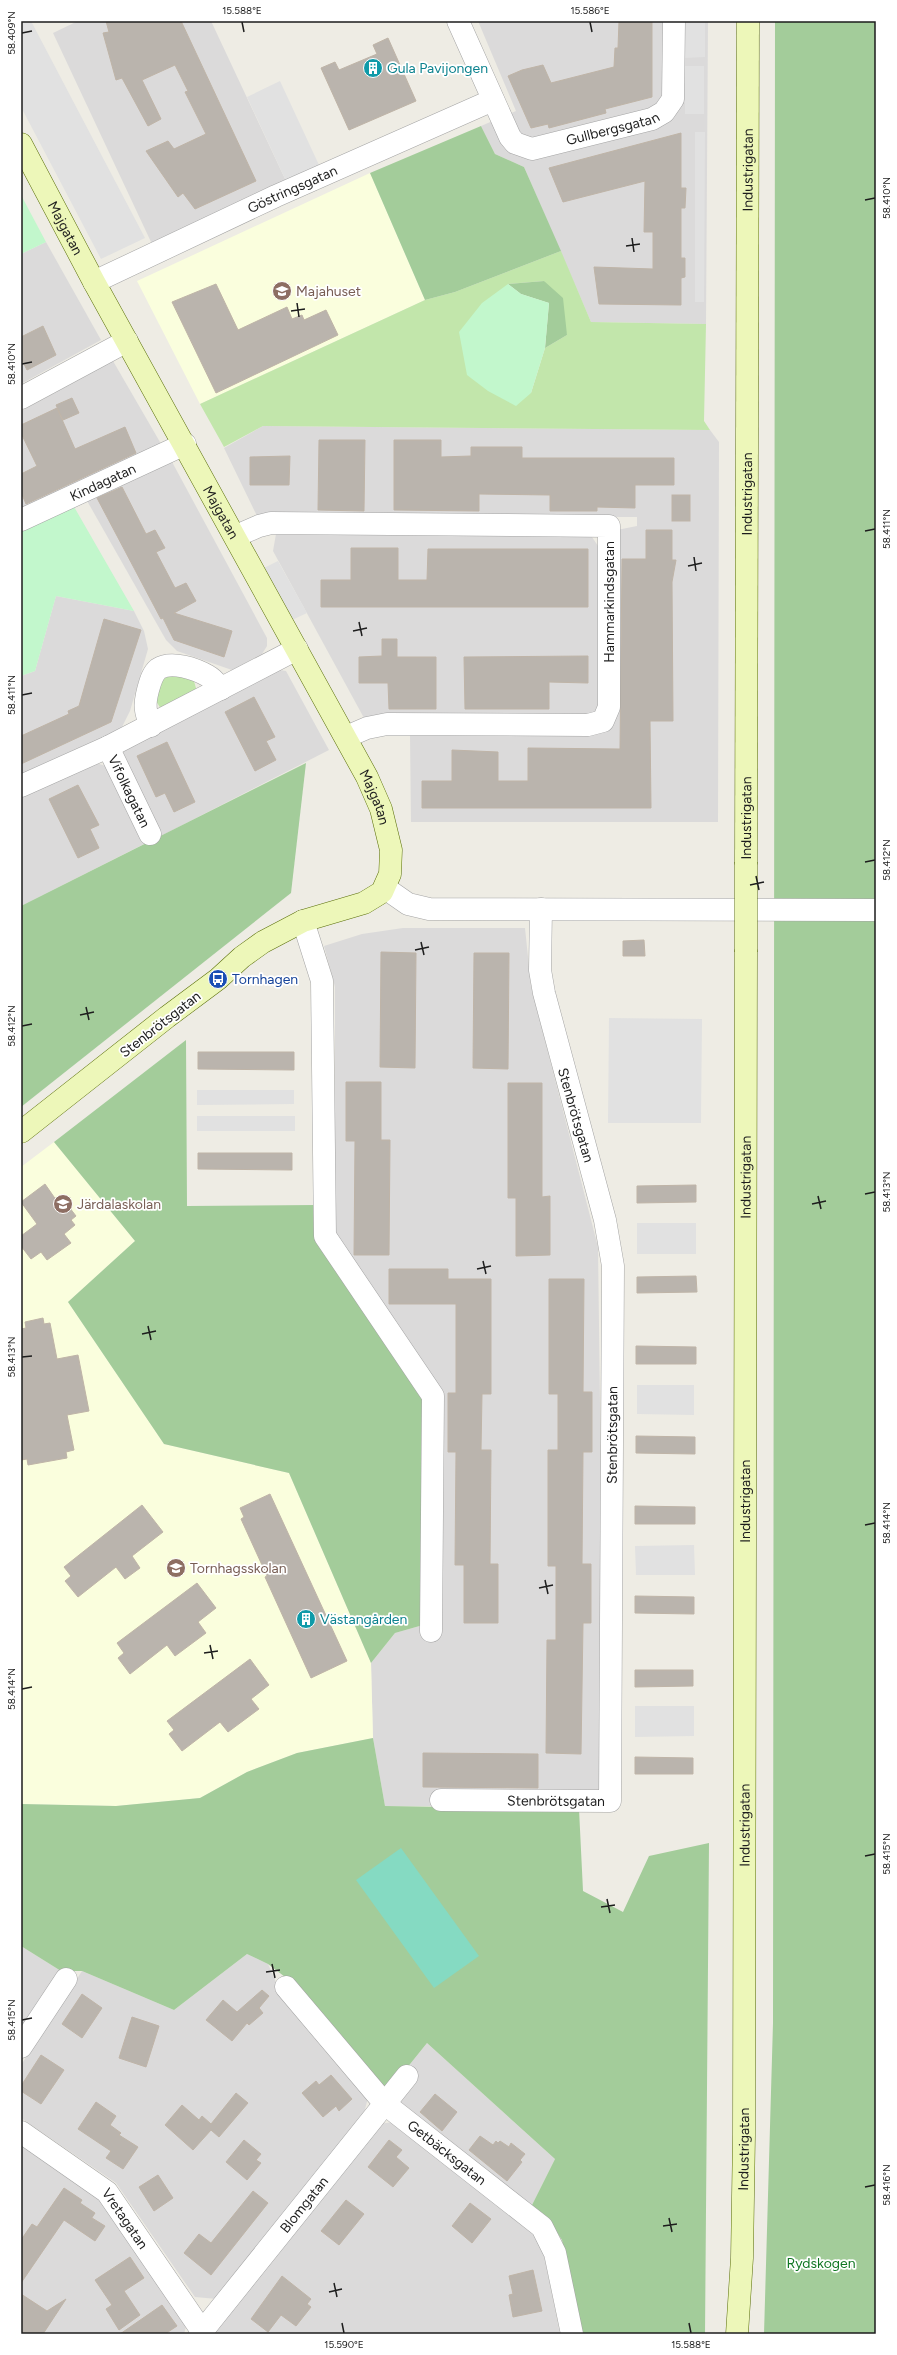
<svg xmlns="http://www.w3.org/2000/svg" width="897" height="2355" viewBox="0 0 897 2355" font-family="Figtree,sans-serif">
<rect width="100%" height="100%" fill="#eeece4"/>
<g fill="#dbdada">
<path d="M 78,21 L 211,21 L 286,181 L 152,244 L 53,33 Z"/>
<path d="M 478,21 L 708,21 L 706,324 L 591,322 L 524,167 L 495,154 L 481,126 L 516,111 Z"/>
<path d="M 46,242 L 101,340 L 21,384 L 21,254 Z"/>
<path d="M 113,361 L 164,449 L 21,513 L 21,411 Z"/>
<path d="M 263,426 L 710,430 L 719,442 L 718,822 L 411,822 L 410,734 L 596,734 L 617,530 L 637,526 L 637,517 L 257,516 L 224,448 Z"/>
<path d="M 171,460 L 267,638 L 267,646 L 262,654 L 232,670 L 177,651 L 166,640 L 86,499 Z"/>
<path d="M 276,534 L 584,535 L 592,537 L 600,549 L 601,705 L 594,715 L 364,718 L 273,551 Z"/>
<path d="M 56,596 L 134,611 L 144,631 L 148,649 L 130,711 L 121,729 L 21,774 L 21,676 L 35,671 Z"/>
<path d="M 280,670 L 286,671 L 329,750 L 155,839 L 120,757 L 126,748 Z"/>
<path d="M 96,763 L 109,767 L 146,843 L 21,906 L 21,796 Z"/>
<path d="M 403,928 L 525,928 L 531,986 L 598,1247 L 605,1795 L 432,1793 L 432,1806 L 385,1806 L 373,1738 L 371,1663 L 395,1633 L 423,1625 L 424,1640 L 438,1638 L 335,1231 L 335,987 L 324,946 L 362,934 Z"/>
<path d="M 21,1946 L 61,1971 L 21,2032 Z"/>
<path d="M 247,1954 L 268,1964 L 279,1989 L 369,2094 L 364,2113 L 217,2299 L 195,2297 L 116,2183 L 21,2118 L 21,2065 L 82,1971 L 174,2010 Z"/>
<path d="M 427,2043 L 555,2159 L 531,2207 L 386,2094 Z"/>
<path d="M 394,2122 L 509,2211 L 536,2236 L 544,2255 L 560,2334 L 213,2334 L 378,2124 Z"/>
<path d="M 21,2143 L 93,2190 L 186,2327 L 184,2334 L 21,2334 Z"/>
</g>
<g fill="#fafedd">
<path d="M 370,173 L 425,300 L 200,404 L 137,281 Z"/>
<path d="M 54,1142 L 135,1241 L 68,1302 L 164,1444 L 289,1473 L 371,1663 L 373,1738 L 297,1753 L 247,1772 L 200,1798 L 116,1806 L 21,1804 L 21,1167 Z"/>
</g>
<g fill="#c2e6ab" fill-rule="evenodd">
<path d="M 561,251 L 591,322 L 706,324 L 704,421 L 710,430 L 263,426 L 224,447 L 200,404 L 425,300 L 455,292 ZM 544,281 L 567,335 L 545,348 L 531,393 L 508,284 Z"/>
<path d="M 172,674 L 194,681 L 197,692 L 161,709 L 156,701 L 162,680 Z"/>
</g>
<g fill="#a3cc9a">
<path d="M 775,21 L 876,21 L 876,2334 L 764,2334 L 773,2023 Z"/>
<path d="M 481,126 L 495,154 L 524,167 L 561,251 L 455,292 L 425,300 L 370,173 Z"/>
<path d="M 544,281 L 563,298 L 567,335 L 545,348 L 549,303 L 521,294 L 508,284 Z"/>
<path d="M 306,763 L 291,893 L 21,1107 L 21,906 Z"/>
<path d="M 186,1040 L 187,1206 L 316,1205 L 425,1395 L 423,1625 L 395,1633 L 371,1663 L 289,1473 L 164,1444 L 68,1302 L 135,1241 L 54,1142 Z"/>
<path d="M 373,1738 L 385,1806 L 579,1809 L 583,1891 L 623,1912 L 649,1856 L 709,1843 L 705,2334 L 581,2334 L 562,2240 L 549,2221 L 531,2207 L 555,2159 L 427,2043 L 386,2094 L 293,1983 L 268,1964 L 247,1954 L 174,2010 L 82,1971 L 61,1971 L 21,1946 L 21,1804 L 116,1806 L 200,1798 L 247,1772 L 297,1753 Z"/>
</g>
<g fill="#c2f7cc">
<path d="M 21,195 L 46,242 L 21,254 Z"/>
<path d="M 508,284 L 521,294 L 549,303 L 545,348 L 531,393 L 516,406 L 488,391 L 467,375 L 459,332 L 482,303 Z"/>
<path d="M 73,505 L 134,611 L 56,596 L 35,671 L 21,676 L 21,529 Z"/>
</g>
<path fill="#85dac2" d="M 401,1848 L 479,1956 L 434,1988 L 356,1880 Z"/>
<g fill="#e1e1e1">
<path d="M 21,21 L 31,21 L 145,238 L 101,259 L 21,107 Z"/>
<path d="M 684,21 L 705,21 L 705,57 L 684,58 Z"/>
<rect x="685" y="66" width="19" height="48"/>
<path d="M 280,81 L 319,165 L 286,181 L 247,97 Z"/>
<path d="M 695,132 L 705,132 L 704,302 L 695,302 Z"/>
<path d="M 278,561 L 307,613 L 292,620 L 264,568 Z"/>
<path d="M 609,1018 L 702,1019 L 701,1123 L 608,1123 Z"/>
<path d="M 197,1090 L 294,1090 L 294,1104 L 197,1105 Z"/>
<rect x="197" y="1116" width="98" height="15"/>
<rect x="637" y="1223" width="59" height="31"/>
<path d="M 637,1385 L 694,1385 L 694,1415 L 637,1414 Z"/>
<path d="M 694,1545 L 695,1575 L 636,1575 L 635,1546 Z"/>
<path d="M 635,1706 L 694,1706 L 694,1736 L 635,1737 Z"/>
</g>
<g fill="#bab4ad" stroke="#bfb4a7">
<path d="M 106,21 L 181,21 L 256,181 L 195,209 L 183,193 L 178,197 L 146,151 L 168,141 L 174,149 L 206,134 L 185,92 L 188,91 L 175,65 L 142,80 L 161,119 L 148,126 L 122,78 L 116,80 L 103,33 L 109,32 Z"/>
<path d="M 619,21 L 652,21 L 652,97 L 605,109 L 606,113 L 549,128 L 548,124 L 531,128 L 508,76 L 522,70 L 543,65 L 551,83 L 614,67 L 615,48 L 618,48 Z"/>
<path d="M 388,38 L 416,101 L 349,130 L 321,68 L 335,62 L 339,70 L 377,54 L 373,45 Z"/>
<path d="M 681,133 L 681,188 L 686,188 L 685,208 L 681,208 L 681,258 L 685,258 L 685,277 L 681,278 L 681,305 L 599,304 L 594,267 L 653,269 L 653,232 L 644,232 L 645,181 L 563,202 L 549,168 Z"/>
<path d="M 216,284 L 238,330 L 287,307 L 292,319 L 302,315 L 304,320 L 326,310 L 338,335 L 216,393 L 172,302 Z"/>
<path d="M 43,326 L 56,355 L 27,370 L 21,358 L 21,337 Z"/>
<path d="M 72,398 L 79,413 L 63,420 L 56,405 Z"/>
<path d="M 57,408 L 75,449 L 125,427 L 136,453 L 26,504 L 21,492 L 21,474 L 37,466 L 21,433 L 21,425 Z"/>
<path d="M 319,440 L 365,440 L 364,511 L 318,510 Z"/>
<path d="M 394,440 L 441,440 L 441,457 L 471,456 L 471,447 L 522,447 L 522,458 L 674,458 L 674,485 L 635,485 L 635,508 L 597,507 L 597,511 L 550,511 L 550,495 L 479,494 L 479,511 L 394,510 Z"/>
<path d="M 290,456 L 289,485 L 250,485 L 250,457 Z"/>
<path d="M 122,487 L 146,534 L 155,530 L 165,548 L 156,552 L 175,588 L 186,583 L 196,601 L 174,613 L 232,631 L 224,657 L 174,640 L 163,618 L 161,619 L 97,498 Z"/>
<rect x="672" y="495" width="18" height="26"/>
<path d="M 646,530 L 672,530 L 672,560 L 676,560 L 672,582 L 673,721 L 650,721 L 651,808 L 422,808 L 422,781 L 452,781 L 452,750 L 498,752 L 498,781 L 528,781 L 528,748 L 620,749 L 622,559 L 646,559 Z"/>
<path d="M 351,548 L 398,548 L 398,580 L 427,580 L 428,549 L 588,549 L 588,607 L 321,607 L 321,580 L 351,580 Z"/>
<path d="M 104,619 L 141,630 L 111,722 L 21,764 L 21,736 L 69,714 L 68,711 L 79,706 Z"/>
<path d="M 382,639 L 397,639 L 397,657 L 436,657 L 436,709 L 389,709 L 388,683 L 359,683 L 359,657 L 382,656 Z"/>
<path d="M 588,656 L 588,683 L 549,682 L 549,709 L 465,709 L 464,657 Z"/>
<path d="M 254,697 L 275,737 L 266,741 L 276,760 L 255,771 L 225,712 Z"/>
<path d="M 167,742 L 195,802 L 174,812 L 165,793 L 156,797 L 137,756 Z"/>
<path d="M 78,785 L 99,825 L 90,829 L 99,848 L 78,858 L 49,799 Z"/>
<path d="M 644,940 L 645,956 L 623,956 L 623,941 Z"/>
<path d="M 381,952 L 416,953 L 415,1068 L 380,1067 Z"/>
<path d="M 474,953 L 509,953 L 508,1069 L 473,1068 Z"/>
<path d="M 198,1052 L 294,1052 L 294,1070 L 198,1069 Z"/>
<path d="M 346,1082 L 381,1082 L 381,1140 L 390,1140 L 389,1255 L 354,1255 L 355,1141 L 346,1141 Z"/>
<path d="M 508,1083 L 542,1083 L 542,1197 L 550,1196 L 550,1255 L 516,1256 L 516,1198 L 508,1198 Z"/>
<path d="M 198,1153 L 292,1153 L 292,1170 L 198,1169 Z"/>
<path d="M 45,1184 L 61,1207 L 66,1203 L 76,1216 L 71,1220 L 75,1225 L 64,1234 L 71,1243 L 47,1260 L 41,1252 L 31,1259 L 21,1246 L 21,1236 L 37,1224 L 21,1202 Z"/>
<path d="M 696,1185 L 696,1202 L 637,1203 L 637,1186 Z"/>
<path d="M 389,1269 L 448,1269 L 448,1279 L 491,1279 L 491,1394 L 482,1394 L 481,1450 L 491,1450 L 490,1564 L 498,1564 L 498,1623 L 464,1623 L 464,1565 L 455,1565 L 456,1452 L 448,1452 L 448,1393 L 456,1393 L 456,1304 L 389,1304 Z"/>
<path d="M 696,1276 L 697,1292 L 637,1293 L 637,1277 Z"/>
<path d="M 549,1279 L 584,1279 L 583,1392 L 592,1392 L 592,1452 L 583,1452 L 582,1564 L 591,1564 L 591,1623 L 583,1623 L 581,1754 L 546,1753 L 547,1640 L 556,1640 L 556,1566 L 548,1566 L 548,1450 L 558,1450 L 558,1394 L 549,1394 Z"/>
<path d="M 43,1318 L 44,1324 L 50,1323 L 57,1359 L 78,1355 L 89,1411 L 67,1415 L 74,1450 L 66,1452 L 67,1458 L 28,1465 L 27,1459 L 21,1460 L 21,1329 L 26,1328 L 25,1322 Z"/>
<path d="M 636,1346 L 696,1347 L 696,1364 L 636,1364 Z"/>
<path d="M 636,1436 L 695,1437 L 695,1454 L 636,1453 Z"/>
<path d="M 270,1494 L 347,1661 L 311,1678 L 265,1577 L 267,1576 L 241,1519 L 244,1517 L 240,1508 Z"/>
<path d="M 142,1505 L 163,1532 L 132,1556 L 140,1568 L 125,1579 L 116,1567 L 78,1597 L 65,1581 L 71,1576 L 64,1567 Z"/>
<path d="M 635,1506 L 695,1507 L 695,1524 L 635,1524 Z"/>
<path d="M 197,1583 L 216,1608 L 198,1622 L 206,1633 L 175,1656 L 167,1645 L 130,1674 L 118,1658 L 124,1653 L 117,1643 Z"/>
<path d="M 635,1596 L 694,1597 L 694,1614 L 635,1613 Z"/>
<path d="M 250,1659 L 269,1685 L 251,1699 L 259,1709 L 228,1732 L 220,1722 L 182,1751 L 169,1734 L 174,1730 L 167,1721 Z"/>
<path d="M 635,1670 L 693,1670 L 693,1686 L 635,1687 Z"/>
<path d="M 423,1753 L 538,1754 L 538,1788 L 423,1787 Z"/>
<path d="M 635,1757 L 693,1758 L 693,1774 L 635,1774 Z"/>
<path d="M 262,1990 L 269,1996 L 259,2008 L 263,2013 L 249,2025 L 247,2023 L 232,2041 L 206,2020 L 223,2000 L 237,2012 Z"/>
<path d="M 82,1994 L 102,2008 L 82,2038 L 62,2024 Z"/>
<path d="M 132,2017 L 159,2026 L 146,2067 L 119,2058 Z"/>
<path d="M 41,2055 L 64,2070 L 41,2104 L 21,2091 L 21,2086 Z"/>
<path d="M 331,2075 L 352,2099 L 339,2111 L 336,2106 L 323,2117 L 302,2093 L 316,2081 L 319,2085 Z"/>
<path d="M 236,2093 L 248,2103 L 219,2137 L 211,2130 L 193,2150 L 165,2125 L 182,2105 L 199,2120 L 202,2116 L 211,2124 Z"/>
<path d="M 435,2094 L 457,2112 L 442,2131 L 420,2112 Z"/>
<path d="M 96,2102 L 116,2116 L 110,2125 L 121,2133 L 119,2135 L 138,2147 L 123,2169 L 106,2158 L 111,2151 L 78,2129 Z"/>
<path d="M 480,2136 L 493,2145 L 496,2141 L 498,2143 L 500,2141 L 509,2147 L 511,2143 L 525,2154 L 520,2160 L 522,2162 L 507,2181 L 469,2150 Z"/>
<path d="M 244,2140 L 261,2154 L 256,2160 L 261,2163 L 247,2180 L 226,2162 Z"/>
<path d="M 389,2140 L 402,2150 L 396,2157 L 409,2168 L 393,2187 L 368,2167 Z"/>
<path d="M 158,2175 L 173,2198 L 154,2211 L 139,2187 Z"/>
<path d="M 64,2188 L 82,2200 L 80,2203 L 95,2213 L 91,2219 L 92,2218 L 105,2226 L 95,2241 L 64,2220 L 21,2283 L 21,2240 L 32,2224 L 37,2227 Z"/>
<path d="M 253,2191 L 268,2203 L 211,2275 L 184,2253 L 199,2234 L 211,2243 Z"/>
<path d="M 346,2200 L 364,2214 L 339,2245 L 321,2231 Z"/>
<path d="M 470,2203 L 491,2219 L 472,2243 L 452,2226 Z"/>
<path d="M 130,2257 L 144,2278 L 124,2291 L 140,2315 L 119,2330 L 106,2309 L 112,2305 L 95,2280 Z"/>
<path d="M 533,2270 L 542,2311 L 513,2317 L 509,2295 L 513,2294 L 509,2276 Z"/>
<path d="M 282,2276 L 311,2299 L 307,2304 L 311,2307 L 296,2326 L 281,2315 L 268,2332 L 251,2319 Z"/>
<path d="M 21,2294 L 47,2311 L 66,2299 L 43,2334 L 21,2334 Z"/>
<path d="M 162,2305 L 177,2326 L 165,2334 L 120,2334 Z"/>
</g>
<g fill="none" stroke-linecap="round" stroke-linejoin="round">
<g stroke="#a4a4a4" stroke-width="23">
<g id="street">
<path id="s1" d="M 458,21 L 510,137 L 515,143 L 532,149 L 652,119 L 664,112 L 673,99 L 674,21"/>
<path id="s2" d="M 94,282 L 276,196 L 493,100"/>
<path d="M 21,398 L 127,341"/>
<path id="s3" d="M 21,520 L 185,444"/>
<path d="M 236,536 L 259,526 L 271,523 L 609,526 L 609,707 L 603,721 L 588,725 L 387,724 L 367,728 L 346,737"/>
<path d="M 151,726 C 145,712 144,705 148,690 C 150,683 152,674 158,669 C 171,660 196,669 208,676 C 214,679 217,684 221,689"/>
<path id="s4" d="M 108,747 L 150,834"/>
<path d="M 21,786 L 108,747 L 297,649"/>
<path d="M 385,888 L 408,904 L 429,909 L 876,910"/>
<path d="M 303,921 L 322,981 L 325,1236 L 433,1396 L 431,1631"/>
<path id="s5" d="M 441,1800 L 610,1801 L 613,1266 L 605,1220 L 544,993 L 540,970 L 541,909"/>
<path id="s6" d="M 286,1987 L 385,2104 L 542,2227 L 555,2253 L 572,2334"/>
<path d="M 21,2047 L 66,1979"/>
<path id="s7" d="M 21,2132 L 107,2192 L 202,2331"/>
<path id="s8" d="M 200,2334 L 407,2076"/>
</g>
</g>
<g stroke="#5a6f09" stroke-width="23">
<g id="secondary">
<path id="s9" d="M 21,144 L 94,282 L 367,777 L 381,809 L 391,850 L 390,874 L 382,892 L 364,903 L 303,921 L 263,942 L 242,957 L 218,979 L 167,1017 L 21,1132"/>
<path id="s10" d="M 746,862 L 748,21"/>
<path id="s11" d="M 737,2334 L 742,2258 L 744,2135 L 746,952"/>
</g>
</g>
<use href="#street" stroke="#fff" stroke-width="22"/>
<use href="#secondary" stroke="#edf7b9" stroke-width="22"/>
<g stroke="#5a6f09" stroke-width="23" stroke-linecap="butt">
<path id="secondary-bridge" d="M 746,952 L 746,862"/>
</g>
<use href="#secondary-bridge" stroke="#edf7b9" stroke-width="22"/>
</g>
<path fill="none" stroke="#1d1d1d" stroke-width="1.5" d="M 242,22 L 244,32M 590,22 L 592,32M 22,33 L 32,31M 865,200 L 875,198M 632,238 L 634,252M 626,246 L 640,244M 297,303 L 299,317M 291,311 L 305,309M 22,364 L 32,362M 865,531 L 875,529M 694,557 L 696,571M 688,566 L 702,563M 359,622 L 362,636M 353,631 L 367,628M 22,695 L 32,693M 865,862 L 875,860M 756,876 L 759,890M 750,885 L 764,882M 421,942 L 424,955M 415,950 L 429,947M 86,1007 L 89,1020M 80,1015 L 94,1012M 22,1026 L 32,1024M 865,1194 L 875,1192M 818,1196 L 821,1209M 812,1204 L 826,1201M 483,1261 L 486,1274M 477,1269 L 491,1266M 148,1326 L 151,1340M 142,1334 L 156,1331M 22,1357 L 32,1356M 865,1525 L 875,1523M 545,1580 L 548,1594M 539,1588 L 553,1585M 210,1645 L 213,1659M 204,1653 L 218,1651M 22,1689 L 32,1687M 865,1856 L 875,1854M 607,1899 L 610,1913M 601,1907 L 615,1905M 272,1964 L 275,1978M 266,1972 L 280,1970M 22,2020 L 32,2018M 865,2187 L 875,2185M 669,2218 L 672,2232M 663,2226 L 677,2224M 334,2283 L 337,2297M 329,2292 L 342,2289M 342,2323 L 344,2333M 689,2323 L 691,2333"/>
<defs>
<g id="building-disc" transform="scale(1)"><circle r="9.5" fill="#0f9aa8" stroke="#fff"/><path d="M-4-6H4V6H1V3H-1V6H-4ZM-2.5-4.3h1.7v1.8h-1.7ZM.8-4.3h1.7v1.8H.8ZM-2.5-1h1.7V.8h-1.7ZM.8-1h1.7V.8H.8Z" fill="#fff"/></g>
<g id="school-disc" transform="scale(1)"><circle r="9.5" fill="#8d6e63" stroke="#fff"/><path d="M0-5L7-2L0 1L-7-2ZM-4 1L0 2.5L4 1V4Q0 6-4 4Z" fill="#fff"/></g>
<g id="bus-disc" transform="scale(1)"><circle r="9.5" fill="#1a4fb4" stroke="#fff"/><path d="M-5-6H5V4H4V6H2V4H-2V6H-4V4H-5ZM-3.5-4V0h7V-4ZM-3.5 1.2v1.5H-2V1.2ZM2 1.2v1.5H3.5V1.2Z" fill="#fff"/></g>
</defs>
<g fill-rule="evenodd">
<use href="#building-disc" x="373" y="68"/>
<use href="#school-disc" x="282" y="291"/>
<use href="#bus-disc" x="218" y="979"/>
<use href="#school-disc" x="63" y="1204"/>
<use href="#school-disc" x="176" y="1568"/>
<use href="#building-disc" x="306" y="1619"/>
</g>
<g text-anchor="middle" stroke-width="3.5" stroke-linejoin="round" paint-order="stroke">
<g font-size="14" fill="#0d838f" stroke="#fff" text-anchor="start">
<text x="387" y="73">Gula Pavijongen</text>
<text x="320" y="1624">Västangården</text>
</g>
<g font-size="14" fill="#1d1d1d" stroke="#fff">
<text dy="5" stroke="none"><textPath href="#s1" startOffset="236">Gullbergsgatan</textPath></text>
<text dy="5" stroke="none"><textPath href="#s10" startOffset="692">Industrigatan</textPath></text>
<text dy="5" stroke="none"><textPath href="#s2" startOffset="219">Göstringsgatan</textPath></text>
<text dy="5" stroke="none"><textPath href="#s9" startOffset="95">Majgatan</textPath></text>
<text dy="5" stroke="none"><textPath href="#s3" startOffset="90">Kindagatan</textPath></text>
<text dy="5" stroke="none"><textPath href="#s10" startOffset="368">Industrigatan</textPath></text>
<text dy="5" stroke="none"><textPath href="#s9" startOffset="419">Majgatan</textPath></text>
<text transform="translate(609 602) rotate(-90)" y="5">Hammarkindsgatan</text>
<text dy="5" stroke="none"><textPath href="#s4" startOffset="49">Vifolkagatan</textPath></text>
<text dy="5" stroke="none"><textPath href="#s9" startOffset="743">Majgatan</textPath></text>
<text dy="5" stroke="none"><textPath href="#s10" startOffset="44">Industrigatan</textPath></text>
<text transform="translate(160 1024) rotate(-38)" y="5">Stenbrötsgatan</text>
<text transform="translate(576 1115) rotate(74)" y="5">Stenbrötsgatan</text>
<text dy="5" stroke="none"><textPath href="#s11" startOffset="1157">Industrigatan</textPath></text>
<text dy="5" stroke="none"><textPath href="#s5" startOffset="535">Stenbrötsgatan</textPath></text>
<text dy="5" stroke="none"><textPath href="#s11" startOffset="833">Industrigatan</textPath></text>
<text dy="5" stroke="none"><textPath href="#s5" startOffset="115">Stenbrötsgatan</textPath></text>
<text dy="5" stroke="none"><textPath href="#s11" startOffset="509">Industrigatan</textPath></text>
<text dy="5" stroke="none"><textPath href="#s11" startOffset="185">Industrigatan</textPath></text>
<text dy="5" stroke="none"><textPath href="#s6" startOffset="232">Getbäcksgatan</textPath></text>
<text dy="5" stroke="none"><textPath href="#s8" startOffset="166">Blomgatan</textPath></text>
<text dy="5" stroke="none"><textPath href="#s7" startOffset="137">Vretagatan</textPath></text>
</g>
<g font-size="14" fill="#785e54" stroke="#fff" text-anchor="start">
<text x="296" y="296">Majahuset</text>
<text x="77" y="1209">Järdalaskolan</text>
<text x="190" y="1573">Tornhagsskolan</text>
</g>
<g font-size="14" fill="#164399" stroke="#fff" text-anchor="start">
<text x="232" y="984">Tornhagen</text>
</g>
<g font-size="14" fill="#107723" stroke="#fff">
<text x="821" y="2268">Rydskogen</text>
</g>
</g>
<rect width="897" height="2355" fill="none" stroke="#ffffff" stroke-width="44"/>
<rect x="22" y="22" width="853" height="2311" fill="none" stroke="#1d1d1d" stroke-width="1.5"/>
<g font-size="10" text-anchor="middle" fill="#1d1d1d">
<text x="242" y="14">15.588°E</text>
<text x="590" y="14">15.586°E</text>
<text transform="translate(11 33) rotate(-90)" y="4">58.409°N</text>
<text transform="translate(886 198) rotate(-90)" y="4">58.410°N</text>
<text transform="translate(11 364) rotate(-90)" y="4">58.410°N</text>
<text transform="translate(886 529) rotate(-90)" y="4">58.411°N</text>
<text transform="translate(11 695) rotate(-90)" y="4">58.411°N</text>
<text transform="translate(886 860) rotate(-90)" y="4">58.412°N</text>
<text transform="translate(11 1026) rotate(-90)" y="4">58.412°N</text>
<text transform="translate(886 1192) rotate(-90)" y="4">58.413°N</text>
<text transform="translate(11 1357) rotate(-90)" y="4">58.413°N</text>
<text transform="translate(886 1523) rotate(-90)" y="4">58.414°N</text>
<text transform="translate(11 1689) rotate(-90)" y="4">58.414°N</text>
<text transform="translate(886 1854) rotate(-90)" y="4">58.415°N</text>
<text transform="translate(11 2020) rotate(-90)" y="4">58.415°N</text>
<text transform="translate(886 2185) rotate(-90)" y="4">58.416°N</text>
<text x="344" y="2348">15.590°E</text>
<text x="691" y="2348">15.588°E</text>
</g>
</svg>
